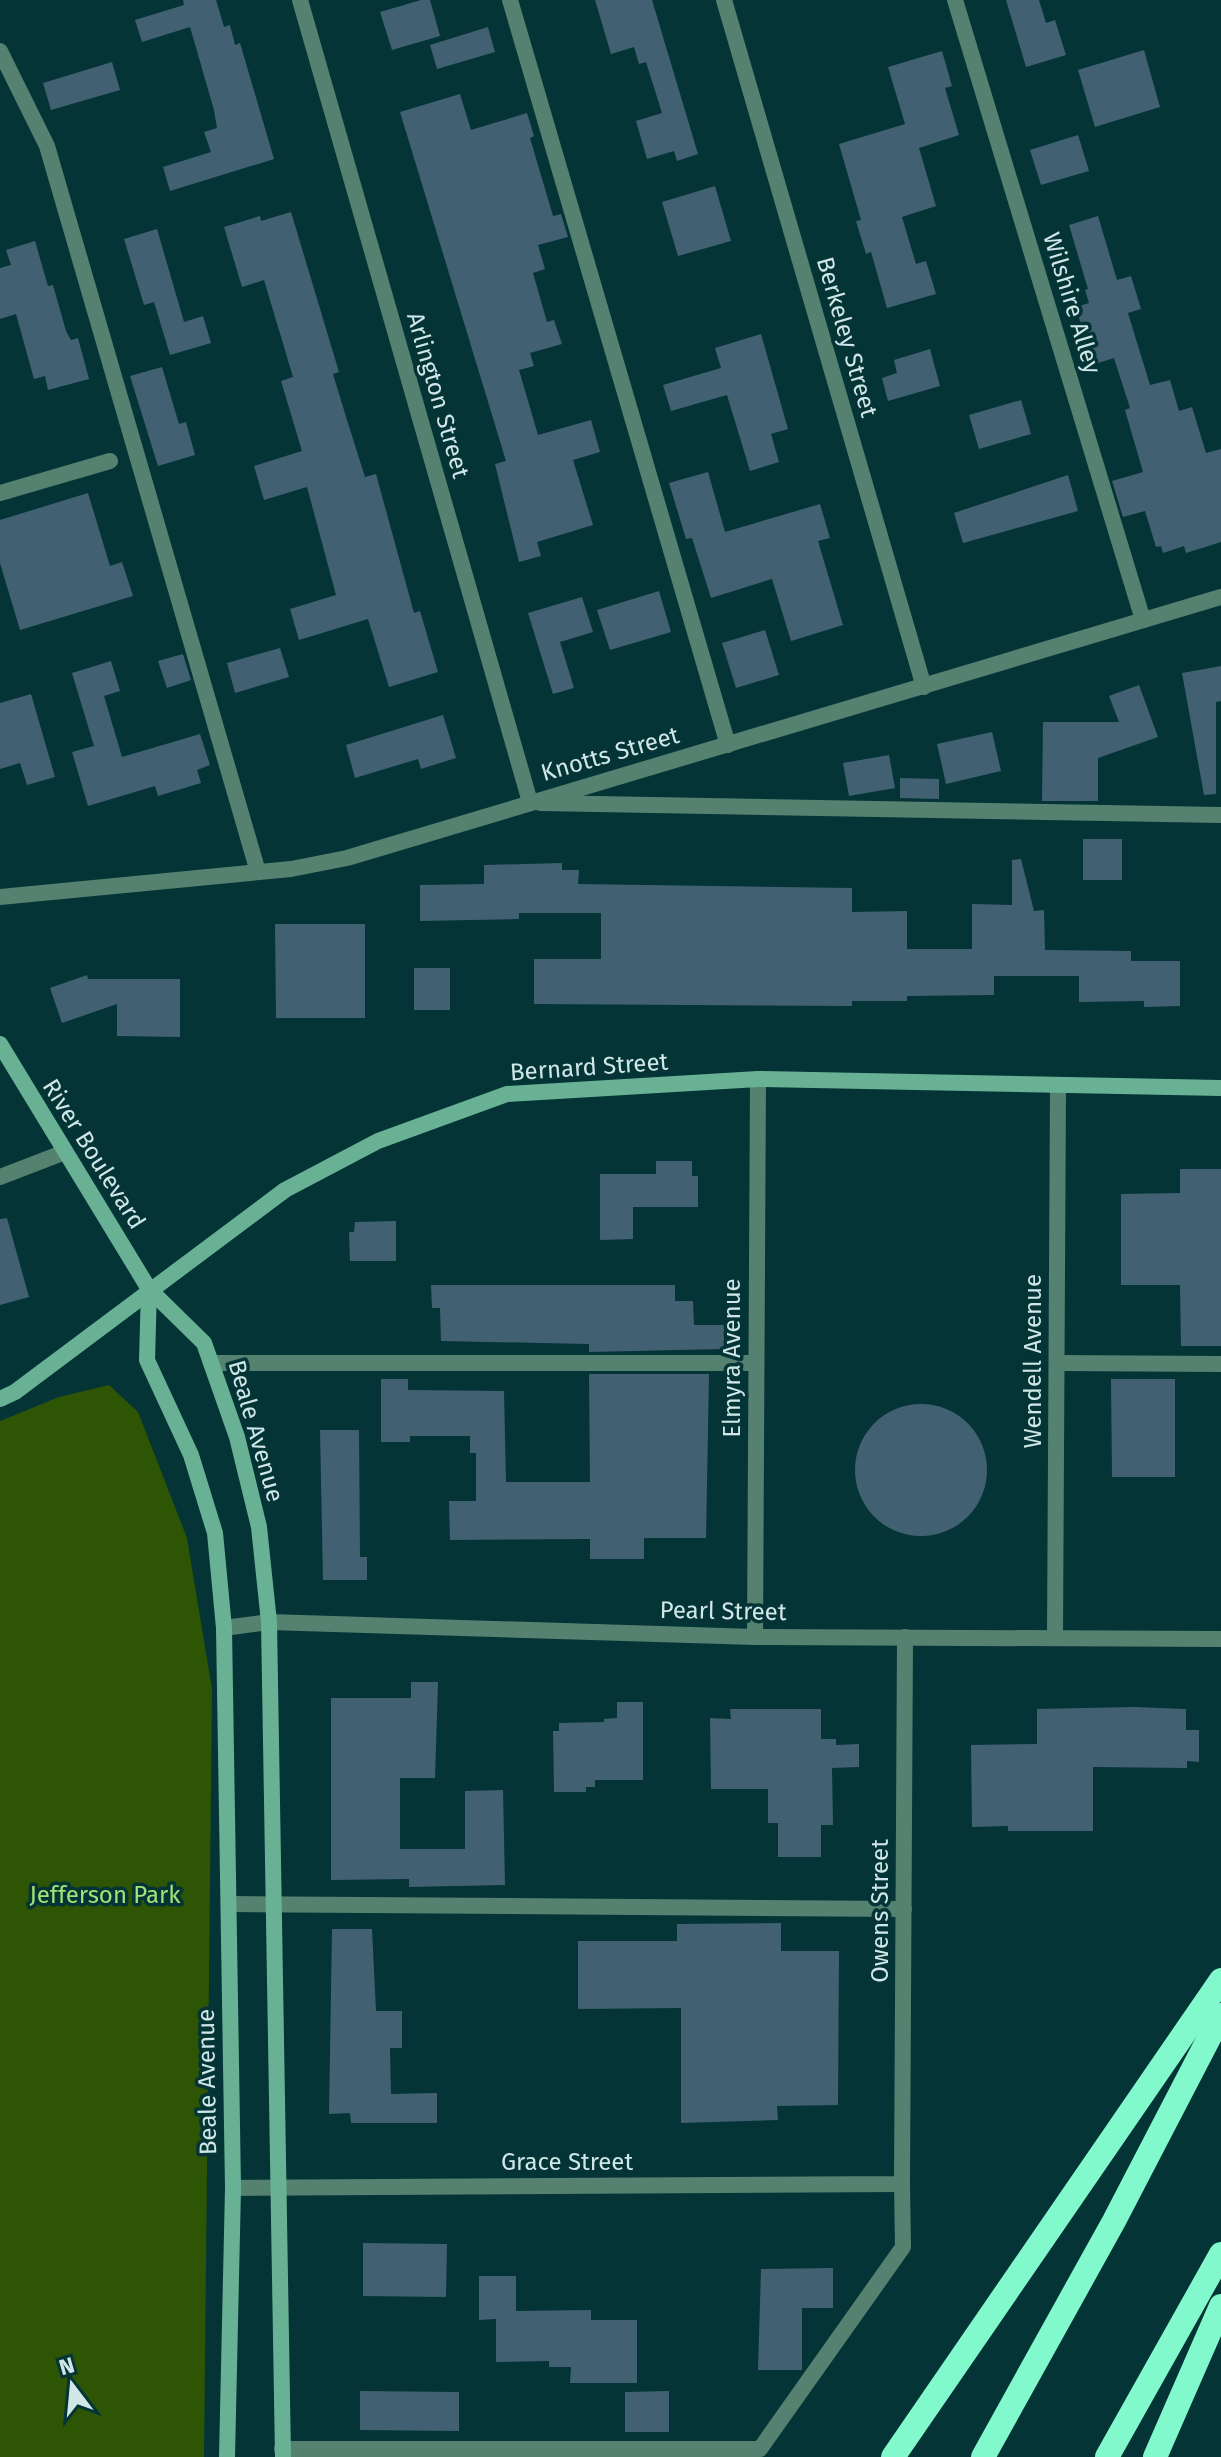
<svg xmlns="http://www.w3.org/2000/svg" width="1221" height="2457" viewBox="0 0 1221 2457" font-family="'Fira Sans',sans-serif">
<rect width="100%" height="100%" fill="#043436"/>
<path fill="#2d5504" d="M 109,1385 L 138,1412 L 187,1538 L 212,1689 L 204,2457 L 0,2457 L 0,1421 L 59,1397 Z"/>
<g fill="#416173">
<path d="M 183,0 L 216,0 L 224,27 L 230,25 L 235,45 L 240,43 L 274,159 L 170,191 L 163,167 L 211,152 L 204,132 L 217,128 L 214,110 L 190,27 L 142,42 L 135,20 L 184,5 Z"/>
<path d="M 421,0 L 430,0 L 440,36 L 392,50 L 380,12 Z"/>
<path d="M 595,0 L 652,0 L 698,154 L 677,161 L 674,151 L 647,159 L 636,121 L 662,113 L 646,62 L 639,64 L 634,47 L 611,54 Z"/>
<path d="M 1006,0 L 1039,0 L 1046,23 L 1055,20 L 1066,55 L 1026,67 Z"/>
<path d="M 488,27 L 495,52 L 437,69 L 430,45 Z"/>
<path d="M 1144,50 L 1160,107 L 1095,127 L 1078,70 Z"/>
<path d="M 942,51 L 952,86 L 945,88 L 959,135 L 919,148 L 936,206 L 902,217 L 916,264 L 926,261 L 936,294 L 887,308 L 871,252 L 866,254 L 856,221 L 861,220 L 839,144 L 905,124 L 888,67 Z"/>
<path d="M 112,62 L 120,90 L 51,110 L 43,83 Z"/>
<path d="M 460,94 L 471,130 L 527,113 L 534,136 L 530,138 L 553,216 L 561,214 L 568,237 L 538,245 L 545,269 L 533,273 L 547,322 L 554,320 L 562,344 L 530,353 L 534,366 L 519,370 L 538,435 L 591,420 L 600,452 L 573,460 L 593,525 L 537,542 L 541,556 L 519,562 L 495,464 L 506,461 L 400,112 Z"/>
<path d="M 1078,135 L 1089,171 L 1041,185 L 1030,150 Z"/>
<path d="M 715,186 L 731,241 L 678,256 L 662,202 Z"/>
<path d="M 291,212 L 339,372 L 333,374 L 347,420 L 365,477 L 376,474 L 414,613 L 420,611 L 438,672 L 389,687 L 368,619 L 299,640 L 290,609 L 336,595 L 307,487 L 264,500 L 254,466 L 302,451 L 281,381 L 293,377 L 264,280 L 242,287 L 224,227 L 260,216 L 261,221 Z"/>
<path d="M 1098,216 L 1117,280 L 1131,276 L 1141,309 L 1128,313 L 1150,385 L 1170,380 L 1179,411 L 1192,407 L 1206,453 L 1221,449 L 1221,542 L 1186,553 L 1184,546 L 1163,553 L 1161,546 L 1156,547 L 1145,511 L 1123,517 L 1112,481 L 1143,472 L 1125,410 L 1130,408 L 1114,358 L 1092,365 L 1076,307 L 1089,303 L 1085,290 L 1088,289 L 1069,225 Z"/>
<path d="M 157,229 L 184,322 L 203,316 L 211,343 L 170,355 L 154,302 L 144,305 L 124,239 Z"/>
<path d="M 35,241 L 48,286 L 53,285 L 66,331 L 71,340 L 78,338 L 89,379 L 48,390 L 45,376 L 34,379 L 16,314 L 0,319 L 0,268 L 11,265 L 6,250 Z"/>
<path d="M 761,334 L 788,429 L 771,434 L 779,462 L 750,471 L 727,395 L 671,411 L 663,385 L 721,368 L 715,348 Z"/>
<path d="M 930,349 L 940,386 L 888,401 L 882,378 L 897,373 L 894,360 Z"/>
<path d="M 162,367 L 179,424 L 186,422 L 195,455 L 158,466 L 130,376 Z"/>
<path d="M 1021,400 L 1031,434 L 979,449 L 969,415 Z"/>
<path d="M 708,472 L 725,532 L 820,504 L 830,538 L 818,541 L 843,625 L 791,641 L 772,579 L 711,598 L 692,538 L 686,539 L 669,483 Z"/>
<path d="M 1068,475 L 1078,511 L 963,543 L 954,513 Z"/>
<path d="M 88,493 L 110,566 L 122,562 L 133,596 L 20,630 L 0,563 L 0,520 Z"/>
<path d="M 659,591 L 671,632 L 610,650 L 597,610 Z"/>
<path d="M 582,597 L 593,632 L 560,642 L 574,688 L 553,694 L 528,613 Z"/>
<path d="M 765,630 L 779,675 L 736,688 L 722,643 Z"/>
<path d="M 280,648 L 289,677 L 235,693 L 227,663 Z"/>
<path d="M 183,654 L 191,680 L 167,688 L 158,661 Z"/>
<path d="M 111,661 L 120,691 L 104,696 L 122,757 L 200,734 L 210,765 L 197,770 L 201,783 L 158,796 L 155,786 L 88,806 L 72,752 L 94,746 L 72,673 Z"/>
<path d="M 1221,666 L 1221,701 L 1216,702 L 1216,794 L 1204,795 L 1182,673 Z"/>
<path d="M 1139,685 L 1158,737 L 1098,758 L 1098,801 L 1042,801 L 1043,722 L 1119,722 L 1109,696 Z"/>
<path d="M 31,694 L 55,777 L 27,785 L 20,763 L 0,769 L 0,703 Z"/>
<path d="M 443,715 L 456,758 L 421,769 L 418,759 L 355,778 L 346,745 Z"/>
<path d="M 992,732 L 1001,771 L 946,784 L 937,744 Z"/>
<path d="M 889,755 L 895,788 L 849,796 L 843,763 Z"/>
<path d="M 900,778 L 939,779 L 939,799 L 900,798 Z"/>
<rect x="1083" y="839" width="39" height="41"/>
<path d="M 1021,859 L 1034,911 L 1044,910 L 1045,950 L 1131,951 L 1131,961 L 1180,961 L 1180,1006 L 1144,1007 L 1144,1001 L 1079,1002 L 1079,976 L 994,976 L 994,995 L 907,996 L 907,1001 L 852,1001 L 852,1006 L 534,1004 L 534,959 L 601,959 L 601,913 L 519,913 L 519,919 L 420,921 L 420,885 L 484,884 L 484,865 L 562,863 L 562,870 L 579,870 L 578,884 L 852,888 L 852,912 L 907,911 L 907,949 L 972,949 L 972,904 L 1012,905 L 1012,860 Z"/>
<path d="M 275,924 L 365,924 L 365,1018 L 276,1018 Z"/>
<rect x="414" y="968" width="36" height="42"/>
<path d="M 87,975 L 88,979 L 180,979 L 180,1037 L 117,1036 L 117,1004 L 62,1023 L 50,988 Z"/>
<path d="M 656,1161 L 692,1161 L 692,1176 L 698,1176 L 698,1207 L 633,1207 L 633,1239 L 600,1240 L 600,1174 L 656,1174 Z"/>
<path d="M 1180,1169 L 1221,1169 L 1221,1346 L 1181,1346 L 1180,1285 L 1121,1285 L 1121,1194 L 1180,1193 Z"/>
<path d="M 7,1218 L 29,1297 L 0,1305 L 0,1219 Z"/>
<path d="M 396,1221 L 396,1261 L 350,1261 L 349,1232 L 354,1232 L 355,1222 Z"/>
<path d="M 431,1285 L 675,1285 L 675,1301 L 693,1301 L 694,1325 L 724,1325 L 724,1349 L 589,1352 L 589,1344 L 441,1341 L 440,1308 L 432,1308 Z"/>
<path d="M 589,1374 L 709,1374 L 706,1538 L 644,1538 L 644,1559 L 590,1559 L 590,1539 L 450,1540 L 449,1501 L 476,1501 L 476,1453 L 470,1453 L 470,1436 L 410,1436 L 410,1442 L 381,1442 L 381,1379 L 408,1379 L 408,1390 L 504,1391 L 506,1482 L 590,1482 Z"/>
<path d="M 1111,1379 L 1175,1379 L 1175,1477 L 1112,1477 Z"/>
<circle cx="921" cy="1470" r="66"/>
<path d="M 320,1430 L 359,1430 L 360,1557 L 367,1557 L 367,1580 L 323,1580 Z"/>
<path d="M 411,1682 L 438,1682 L 435,1778 L 400,1778 L 400,1849 L 465,1849 L 465,1791 L 503,1790 L 505,1885 L 409,1887 L 409,1879 L 331,1880 L 331,1698 L 411,1698 Z"/>
<path d="M 617,1702 L 643,1702 L 643,1780 L 595,1780 L 595,1787 L 586,1787 L 586,1792 L 554,1792 L 553,1731 L 559,1731 L 559,1723 L 604,1722 L 604,1719 L 617,1718 Z"/>
<path d="M 1134,1707 L 1186,1709 L 1186,1730 L 1199,1730 L 1199,1762 L 1187,1761 L 1187,1768 L 1093,1767 L 1093,1831 L 1008,1831 L 1008,1826 L 972,1827 L 971,1745 L 1037,1744 L 1037,1709 Z"/>
<path d="M 730,1709 L 821,1709 L 821,1739 L 836,1739 L 836,1745 L 859,1744 L 859,1767 L 832,1768 L 833,1825 L 821,1825 L 821,1857 L 778,1857 L 778,1823 L 768,1823 L 768,1789 L 711,1789 L 710,1718 L 731,1719 Z"/>
<path d="M 781,1923 L 781,1951 L 839,1951 L 838,2105 L 777,2106 L 778,2120 L 681,2123 L 681,2008 L 578,2009 L 578,1941 L 677,1941 L 677,1924 Z"/>
<path d="M 332,1929 L 372,1929 L 376,2011 L 402,2011 L 402,2048 L 390,2048 L 391,2094 L 437,2093 L 437,2123 L 351,2123 L 350,2113 L 329,2114 Z"/>
<path d="M 363,2243 L 447,2244 L 446,2297 L 363,2296 Z"/>
<path d="M 833,2268 L 833,2308 L 802,2308 L 802,2370 L 758,2370 L 761,2269 Z"/>
<path d="M 479,2276 L 516,2276 L 516,2311 L 591,2310 L 591,2320 L 637,2320 L 637,2383 L 570,2383 L 571,2367 L 549,2367 L 549,2361 L 496,2362 L 496,2319 L 479,2320 Z"/>
<path d="M 360,2391 L 459,2392 L 459,2431 L 360,2430 Z"/>
<path d="M 669,2391 L 669,2432 L 625,2432 L 625,2392 Z"/>
</g>
<g fill="none" stroke-linecap="round" stroke-linejoin="round">
<g stroke="#558170" stroke-width="16">
<path d="M 510,0 L 728,745"/>
<path d="M 955,0 L 1143,620"/>
<path d="M 0,51 L 47,146 L 258,872"/>
<path d="M 0,493 L 110,461"/>
<path d="M 540,803 L 1221,815"/>
<path d="M 0,1177 L 65,1152"/>
<path d="M 211,1363 L 756,1363"/>
<path d="M 1057,1363 L 1221,1364"/>
<path d="M 229,1904 L 904,1909"/>
<path d="M 282,2449 L 760,2449 L 903,2247 L 902,2184"/>
</g>
<g stroke="#558170" stroke-width="16">
<path d="M 300,0 L 530,802"/>
<path d="M 724,0 L 924,687"/>
<path d="M 0,897 L 291,869 L 347,858 L 1221,597"/>
<path d="M 224,1628 L 269,1622 L 755,1637 L 1221,1639"/>
<path d="M 755,1637 L 758,1079"/>
<path d="M 1055,1638 L 1058,1085"/>
<path d="M 233,2188 L 902,2184 L 905,1637"/>
</g>
<g stroke="#69b195" stroke-width="16">
<path d="M 0,1044 L 149,1289 L 204,1343 L 237,1437 L 259,1527 L 269,1622 L 283,2457"/>
<path d="M 149,1289 L 147,1360 L 191,1455 L 215,1533 L 224,1628 L 233,2188 L 227,2457"/>
<path d="M 0,1399 L 15,1392 L 285,1190 L 378,1141 L 507,1094 L 758,1079 L 1221,1088"/>
</g>
<g stroke="#82f8cd" stroke-width="24">
<path d="M 893,2457 L 1221,1980"/>
<path d="M 983,2457 L 1114,2221 L 1221,2015"/>
<path d="M 1107,2457 L 1221,2254"/>
<path d="M 1155,2457 L 1221,2306"/>
</g>
</g>
<g text-anchor="middle" stroke-width="7" stroke-linejoin="round" paint-order="stroke">
<g font-size="24" fill="#d0e7e8" stroke="#043436">
<text transform="translate(1072 303) rotate(73)" y="8">Wilshire Alley</text>
<text transform="translate(847 337) rotate(74)" y="8">Berkeley Street</text>
<text transform="translate(438 395) rotate(74)" y="8">Arlington Street</text>
<text transform="translate(610 754) rotate(-16)" y="8">Knotts Street</text>
<text transform="translate(589 1067) rotate(-4)" y="8">Bernard Street</text>
<text transform="translate(94 1154) rotate(58)" y="8">River Boulevard</text>
<text transform="translate(732 1358) rotate(-90)" y="8">Elmyra Avenue</text>
<text transform="translate(1033 1361) rotate(-90)" y="8">Wendell Avenue</text>
<text transform="translate(256 1431) rotate(74)" y="8">Beale Avenue</text>
<text transform="translate(723 1611) rotate(1)" y="8">Pearl Street</text>
<text transform="translate(880 1911) rotate(-90)" y="8">Owens Street</text>
<text transform="translate(207 2082) rotate(-91)" y="8">Beale Avenue</text>
<text x="567" y="2170">Grace Street</text>
</g>
<g font-size="24" fill="#a2e276" stroke="#043436">
<text x="105" y="1903">Jefferson Park</text>
</g>
</g>
<g transform="translate(72 2385) rotate(344)" stroke="#043436" stroke-width="6" paint-order="stroke">
<path d="M0-6L14 30L0 20L-14 30Z" fill="#d0e7e8"/>
<text y="-12" font-size="22" font-weight="bold" text-anchor="middle" fill="#d0e7e8">N</text>
</g>
</svg>
